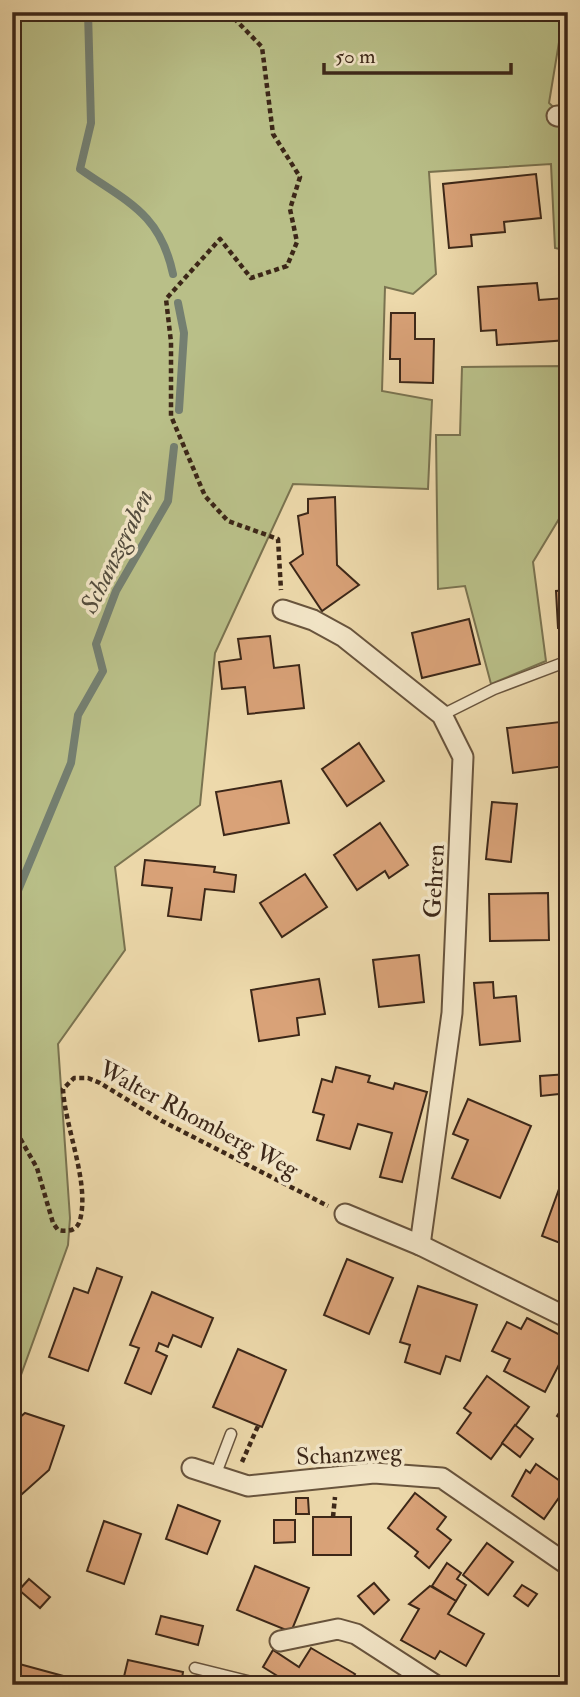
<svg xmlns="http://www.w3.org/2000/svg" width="580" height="1697" viewBox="0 0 580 1697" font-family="'IM FELL Double Pica',serif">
<rect width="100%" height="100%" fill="#edd9ab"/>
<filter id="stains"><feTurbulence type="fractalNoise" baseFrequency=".00286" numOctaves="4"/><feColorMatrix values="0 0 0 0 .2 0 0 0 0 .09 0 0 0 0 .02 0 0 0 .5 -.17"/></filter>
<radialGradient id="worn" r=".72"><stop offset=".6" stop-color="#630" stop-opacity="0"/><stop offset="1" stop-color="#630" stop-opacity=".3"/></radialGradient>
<g fill="#b9bf88" stroke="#7a7350" stroke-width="2">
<path d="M 12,12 L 564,12 L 549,103 L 568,121 L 568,251 L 555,248 L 551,164 L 429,172 L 436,274 L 413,294 L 385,287 L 382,391 L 432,400 L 428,489 L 293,484 L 215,653 L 200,805 L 115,867 L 125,950 L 58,1044 L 70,1218 L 68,1245 L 17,1386 L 12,1391 Z"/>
<path d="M 568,366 L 568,438 L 563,439 L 568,504 L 533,562 L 546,661 L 491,684 L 465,586 L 438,589 L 436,435 L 460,435 L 462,367 Z"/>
</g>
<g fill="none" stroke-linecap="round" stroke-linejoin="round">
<g stroke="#747f71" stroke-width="8">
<path d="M 88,12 L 91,123 L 80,169 C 127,202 160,213 173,274"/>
<path d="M 178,303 L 184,333 L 179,410"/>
<path d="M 12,905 L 71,763 L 78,715 L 103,671 L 96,644 L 116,591 L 168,501 L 174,447"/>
</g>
</g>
<g fill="#d9a278" stroke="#3c2718" stroke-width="2">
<path d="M 536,174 L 541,218 L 504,222 L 505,232 L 471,235 L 472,246 L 449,248 L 443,184 Z"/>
<path d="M 537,283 L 539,300 L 565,298 L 568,340 L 497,345 L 496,330 L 481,331 L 478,287 Z"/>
<path d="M 391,313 L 415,313 L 415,339 L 434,339 L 433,383 L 400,382 L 400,359 L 390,359 Z"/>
<path d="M 335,497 L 337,565 L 359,585 L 322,611 L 290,563 L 303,554 L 298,516 L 308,513 L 308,499 Z"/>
<path d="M 566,565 L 568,565 L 568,627 L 558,628 L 556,591 L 568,590 Z"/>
<path d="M 469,619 L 480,664 L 422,678 L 412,633 Z"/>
<path d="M 270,636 L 274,668 L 299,665 L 304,708 L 248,714 L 245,687 L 222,689 L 219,662 L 241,659 L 238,639 Z"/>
<path d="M 560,722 L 565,766 L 513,773 L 507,728 Z"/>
<path d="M 359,743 L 384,781 L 347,806 L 322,769 Z"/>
<path d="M 281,781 L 289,823 L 224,835 L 216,792 Z"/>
<path d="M 492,802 L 517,804 L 511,862 L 486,859 Z"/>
<path d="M 380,823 L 408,865 L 389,878 L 385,871 L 357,890 L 334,855 Z"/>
<path d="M 145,860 L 215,867 L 214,872 L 236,875 L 234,892 L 205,889 L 201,920 L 168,916 L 172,888 L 142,885 Z"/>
<path d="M 305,874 L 327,907 L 282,937 L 260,903 Z"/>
<path d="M 548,893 L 549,940 L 490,941 L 489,894 Z"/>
<path d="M 419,955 L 424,1002 L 379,1007 L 373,960 Z"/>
<path d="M 319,979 L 325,1014 L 297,1018 L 299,1035 L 259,1041 L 251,990 Z"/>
<path d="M 493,982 L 494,998 L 516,996 L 520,1041 L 480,1045 L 474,983 Z"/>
<path d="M 336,1067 L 370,1076 L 368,1082 L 393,1089 L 395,1083 L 427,1092 L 402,1182 L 380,1177 L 392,1133 L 358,1124 L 350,1149 L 317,1140 L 324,1115 L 313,1112 L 322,1079 L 332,1082 Z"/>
<path d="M 568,1074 L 568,1093 L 541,1096 L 540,1076 Z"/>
<path d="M 468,1099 L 531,1126 L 500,1198 L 452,1178 L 468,1140 L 453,1134 Z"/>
<path d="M 567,1167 L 568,1167 L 568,1246 L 542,1236 Z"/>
<path d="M 347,1259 L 393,1278 L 369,1334 L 324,1315 Z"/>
<path d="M 97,1268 L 122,1277 L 88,1371 L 49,1357 L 74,1288 L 88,1293 Z"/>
<path d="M 418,1286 L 477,1305 L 460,1361 L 446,1356 L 440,1374 L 405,1362 L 410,1345 L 400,1342 Z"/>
<path d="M 152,1292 L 213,1318 L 201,1347 L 173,1335 L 168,1347 L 159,1343 L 156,1351 L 167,1356 L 151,1394 L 125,1383 L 139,1348 L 130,1345 Z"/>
<path d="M 527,1318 L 568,1339 L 568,1347 L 545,1392 L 504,1371 L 510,1359 L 492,1351 L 507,1322 L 521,1329 Z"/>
<path d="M 238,1349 L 286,1370 L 262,1427 L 213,1407 Z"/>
<path d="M 487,1376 L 529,1407 L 491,1459 L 457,1433 L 471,1413 L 464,1408 Z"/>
<path d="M 568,1399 L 568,1423 L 557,1416 Z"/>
<path d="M 25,1413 L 64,1426 L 49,1470 L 12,1503 L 12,1424 Z"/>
<path d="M 515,1425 L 533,1439 L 520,1457 L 502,1443 Z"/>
<path d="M 536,1464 L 567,1486 L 544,1519 L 512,1496 L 526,1470 L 530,1473 Z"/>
<path d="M 415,1493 L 446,1517 L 437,1529 L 451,1540 L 429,1568 L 415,1556 L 418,1552 L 388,1528 Z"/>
<path d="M 296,1498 L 308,1498 L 309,1514 L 296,1514 Z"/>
<path d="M 178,1505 L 220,1521 L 207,1554 L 166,1539 Z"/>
<rect x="313" y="1517" width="38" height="38"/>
<path d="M 274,1520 L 295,1520 L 295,1542 L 274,1543 Z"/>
<path d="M 104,1521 L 141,1534 L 124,1584 L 87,1571 Z"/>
<path d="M 487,1543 L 513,1562 L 488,1595 L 463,1575 Z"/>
<path d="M 447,1563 L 461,1573 L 457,1579 L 466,1585 L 456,1601 L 432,1586 Z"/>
<path d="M 255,1566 L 309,1588 L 291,1632 L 237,1610 Z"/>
<path d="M 29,1579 L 50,1597 L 40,1608 L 19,1590 Z"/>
<path d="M 374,1583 L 389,1600 L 374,1614 L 358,1596 Z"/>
<path d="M 522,1585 L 537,1594 L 528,1606 L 514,1596 Z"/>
<path d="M 430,1586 L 456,1601 L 448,1614 L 484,1634 L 466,1666 L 440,1651 L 435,1659 L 401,1640 L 419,1609 L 409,1604 Z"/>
<path d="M 161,1616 L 203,1626 L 198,1645 L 156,1634 Z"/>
<path d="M 311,1648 L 355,1674 L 349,1685 L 292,1685 L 263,1667 L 273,1650 L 299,1667 Z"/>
<path d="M 128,1660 L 183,1672 L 181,1685 L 122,1685 Z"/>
<path d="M 12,1662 L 67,1677 L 64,1685 L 12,1685 Z"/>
</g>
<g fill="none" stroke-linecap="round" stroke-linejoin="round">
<g stroke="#68543d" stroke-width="13">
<g id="lane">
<path d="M 442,715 L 494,689 L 568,661"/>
<path d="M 215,1476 L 231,1434"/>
<path d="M 195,1668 L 263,1685"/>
</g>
</g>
<g stroke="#68543d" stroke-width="23">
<g id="street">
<path d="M 557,116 L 568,117"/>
<path d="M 283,610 L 313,620 L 344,637 L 428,704 L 442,715 L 463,757 L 452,1013 L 420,1245"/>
<path d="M 345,1214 L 420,1245 L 568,1318"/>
<path d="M 192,1468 L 248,1486 L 374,1473 L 442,1478 L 568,1565"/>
<path d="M 280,1641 L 338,1629 L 356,1634 L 435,1685"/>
</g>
</g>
<g stroke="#3c2718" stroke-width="4.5" stroke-dasharray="5 3.5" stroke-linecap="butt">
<path d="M 228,12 L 262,47 L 273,134 L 300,177 L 290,209 L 297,242 L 287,266 L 251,278 L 220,239 L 166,299 L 171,342 L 171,416 L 205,496 L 228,521 L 278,539 L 281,590"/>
<path d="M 12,1124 L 37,1168 L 53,1223 L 58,1230 C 68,1232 77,1231 80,1220 C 90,1183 65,1128 63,1089 L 74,1078 L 88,1078 L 100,1083 L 162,1121 L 328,1206"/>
<path d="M 242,1462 L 258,1426"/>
<path d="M 333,1517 L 335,1497"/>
</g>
<use href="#lane" stroke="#f3e6c8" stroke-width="10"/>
<use href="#street" stroke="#f3e6c8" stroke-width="19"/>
</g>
<g text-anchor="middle" stroke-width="7" stroke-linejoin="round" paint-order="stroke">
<g font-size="24" fill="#3c2718" stroke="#f3e6c8">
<text transform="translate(434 881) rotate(-87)" y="8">Gehren</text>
<text transform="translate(199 1119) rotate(28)" y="8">Walter Rhomberg Weg</text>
<text transform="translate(349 1454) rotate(-3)" y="8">Schanzweg</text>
</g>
<g font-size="26" font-style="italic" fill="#534c3d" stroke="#f3e6c8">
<text transform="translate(116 551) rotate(-64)" y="9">Schanzgraben</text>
</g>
</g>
<rect width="580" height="1697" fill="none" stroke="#edd9ab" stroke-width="42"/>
<rect x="14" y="14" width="552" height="1669" fill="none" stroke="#3c2718" stroke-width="3.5"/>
<rect x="21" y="21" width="538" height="1655" fill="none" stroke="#3c2718" stroke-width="2"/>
<path d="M324 63v10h187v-10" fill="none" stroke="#3c2718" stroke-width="3.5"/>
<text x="335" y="63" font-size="21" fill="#3c2718" stroke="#f3e6c8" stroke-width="5" paint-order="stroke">50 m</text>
<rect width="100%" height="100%" filter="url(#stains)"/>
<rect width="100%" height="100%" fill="url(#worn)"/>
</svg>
